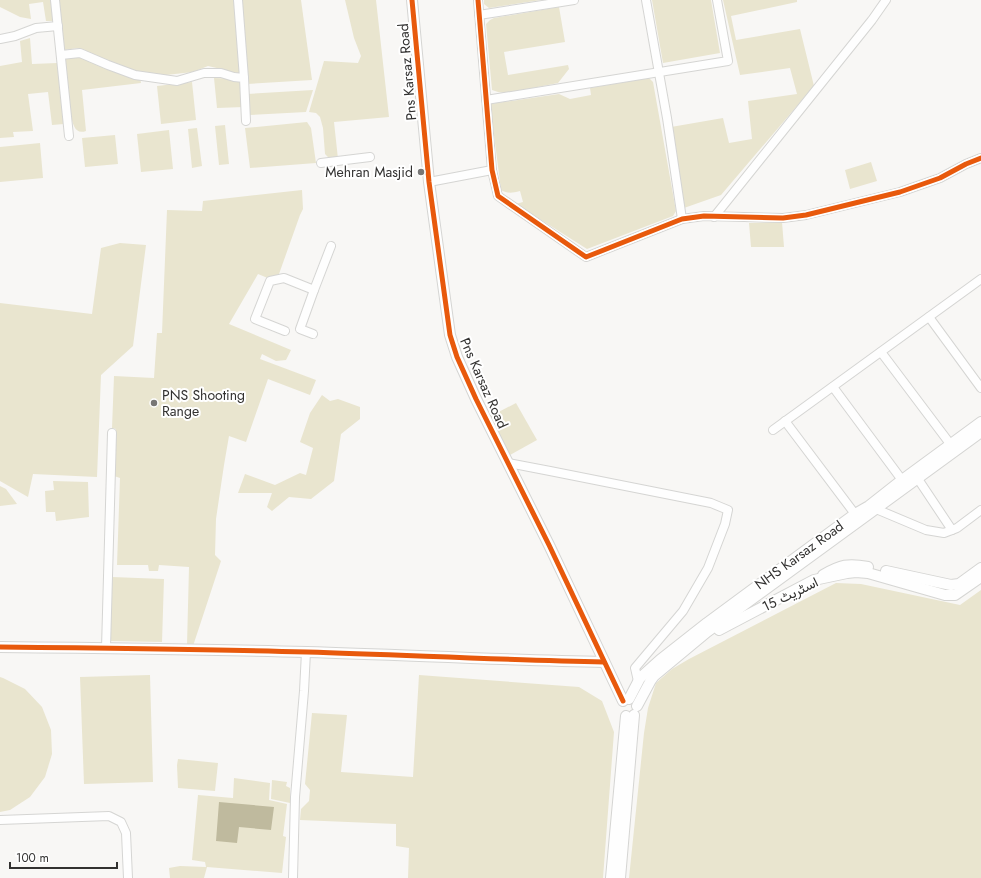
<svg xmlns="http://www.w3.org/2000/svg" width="981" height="878" viewBox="0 0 981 878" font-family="Jost,Vazirmatn,sans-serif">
<rect width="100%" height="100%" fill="#f8f7f5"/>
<g fill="#e9e5cf">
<path d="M 0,0 L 52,0 L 54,21 L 46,21 L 43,2 L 29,4 L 31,19 L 20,17 L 0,7 Z"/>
<path d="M 59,0 L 236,0 L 242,77 L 221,69 L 208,66 L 193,72 L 166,75 L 145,74 L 128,70 L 95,56 L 85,50 L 78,48 L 64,50 Z"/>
<path d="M 240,0 L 301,0 L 312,80 L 247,84 Z"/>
<path d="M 345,0 L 376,0 L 389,117 L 334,122 L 338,159 L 330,159 L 325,154 L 323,128 L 320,117 L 316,113 L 309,112 L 324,61 L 358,63 L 361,56 L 354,38 Z"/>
<path d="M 484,0 L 541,0 L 489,8 L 484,4 Z"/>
<path d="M 652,0 L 711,0 L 720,53 L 663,63 Z"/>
<path d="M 723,0 L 797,0 L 797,2 L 731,16 L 736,40 L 800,29 L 814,86 L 721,195 L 684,208 L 671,127 L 723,118 L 729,143 L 752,139 L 748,101 L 797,94 L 790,68 L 740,75 Z"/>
<path d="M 559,7 L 565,42 L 504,52 L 508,75 L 568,65 L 569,69 L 558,83 L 507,93 L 498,92 L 492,90 L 486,24 L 490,20 L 494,18 Z"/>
<path d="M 30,38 L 32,64 L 57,63 L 64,124 L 52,125 L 48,92 L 28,94 L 33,131 L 13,132 L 14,137 L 0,138 L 0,66 L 22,62 L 20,41 Z"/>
<path d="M 82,56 L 140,77 L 141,83 L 82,90 L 86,131 C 75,135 73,124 71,116 L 65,58 Z"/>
<path d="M 214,78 L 243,79 L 244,107 L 217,108 Z"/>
<path d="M 649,78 L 653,82 L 676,211 L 673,216 L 587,249 L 516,204 L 523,202 L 520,191 C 512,193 508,194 501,190 L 490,104 L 559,94 L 570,99 L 591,95 L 590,88 Z"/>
<path d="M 192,82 L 196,120 L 161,124 L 157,86 Z"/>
<path d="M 313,90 L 306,112 L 249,115 L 247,94 Z"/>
<path d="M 307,122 L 311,128 L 316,163 L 250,168 L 245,128 Z"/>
<path d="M 225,125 L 229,164 L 219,165 L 215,126 Z"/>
<path d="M 197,128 L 202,166 L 192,168 L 188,129 Z"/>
<path d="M 169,130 L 173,169 L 141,172 L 137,134 Z"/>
<path d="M 115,135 L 118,164 L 85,167 L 82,138 Z"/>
<path d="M 40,143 L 43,178 L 0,182 L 0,147 Z"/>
<path d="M 871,162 L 877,181 L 850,189 L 845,170 Z"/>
<path d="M 302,190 L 303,209 L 300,215 L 279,274 L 270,279 L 258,274 L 229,324 L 291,350 L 286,360 L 276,361 L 262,354 L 260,359 L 316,380 L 310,395 L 268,379 L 246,442 L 229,436 L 224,465 L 216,519 L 215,555 L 221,561 L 193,646 L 187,645 L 189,567 L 159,565 L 158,571 L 149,571 L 148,565 L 117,565 L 120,478 L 114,476 L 116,429 L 112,428 L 114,376 L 154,378 L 157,333 L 162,333 L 167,210 L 202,211 L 203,201 Z"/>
<path d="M 782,222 L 784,247 L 751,247 L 749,223 Z"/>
<path d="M 120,243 L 146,245 L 133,346 L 101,375 L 97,477 L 33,474 L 28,497 L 0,481 L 0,303 L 92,314 L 101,248 Z"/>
<path d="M 322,395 L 330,401 L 338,399 L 360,407 L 360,419 L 341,434 L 334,481 L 311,499 L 289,497 L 272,511 L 267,507 L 272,493 L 238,493 L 245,474 L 275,485 L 300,473 L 306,475 L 313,448 L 300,442 L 310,413 Z"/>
<path d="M 516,403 L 537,440 L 510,455 L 489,417 Z"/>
<path d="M 53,481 L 88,482 L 89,517 L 56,521 L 55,512 L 46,512 L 45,491 L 54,490 Z"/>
<path d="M 0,486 L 6,489 L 17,504 L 0,506 Z"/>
<path d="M 112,577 L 164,579 L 162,642 L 110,641 Z"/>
<path d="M 836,583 L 861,584 L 960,605 L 981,590 L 981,878 L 629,878 L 644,733 L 648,708 L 656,683 L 672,669 L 689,659 Z"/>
<path d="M 150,675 L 153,782 L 84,784 L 80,677 Z"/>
<path d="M 419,675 L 579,687 L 602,701 L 614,732 L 603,878 L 408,878 L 409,848 L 396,846 L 396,824 L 300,820 L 301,809 L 309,801 L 310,790 L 305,784 L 312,713 L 347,715 L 341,772 L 413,777 Z"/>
<path d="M 0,677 L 3,678 L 25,689 L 42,707 L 51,730 L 52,754 L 45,777 L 30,797 L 10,810 L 0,812 Z"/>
<path d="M 178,759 L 218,763 L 215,791 L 178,788 L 177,765 Z"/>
<path d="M 234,778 L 270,783 L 269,800 L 287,804 L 283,836 L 286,837 L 282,873 L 207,867 L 204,878 L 170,878 L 169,868 L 180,866 L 206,867 L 205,862 L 192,860 L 198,795 L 233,798 Z"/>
<path d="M 272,780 L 287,782 L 286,786 L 290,788 L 290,803 L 271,799 Z"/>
</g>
<path fill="#bfba9e" d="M 219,802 L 274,807 L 271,830 L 239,827 L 237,843 L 216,841 Z"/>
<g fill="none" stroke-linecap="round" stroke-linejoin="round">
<g stroke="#d5d5d3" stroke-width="10">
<g id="minor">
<path d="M 55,0 L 69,136"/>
<path d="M 238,0 L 244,78"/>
<path d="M 478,0 L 492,170 L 498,196 L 586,257 L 682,219 L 704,216 L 783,218 L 806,215 L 900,192 L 940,178 L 966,164 L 981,158"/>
<path d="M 646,0 L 667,118 L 682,219"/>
<path d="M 479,15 L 574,0"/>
<path d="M 0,39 L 15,36 L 36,28 L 58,26"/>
<path d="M 61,55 L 80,53 L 108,65 L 135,75 L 177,81 L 204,73 L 221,73 L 234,77 L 244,78 L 246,121"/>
<path d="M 486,100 L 728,61 L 717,0"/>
<path d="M 321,163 L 370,157"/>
<path d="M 429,182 L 492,170"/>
<path d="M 714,217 L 872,20 L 886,0"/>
<path d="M 314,290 L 331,246"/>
<path d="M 929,317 L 981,388"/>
<path d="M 285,331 L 255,319 L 270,281 L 284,278 L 314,290 L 300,329 L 313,334"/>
<path d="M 881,352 L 954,449"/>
<path d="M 833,387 L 902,480"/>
<path d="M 785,421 L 858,518"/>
<path d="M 773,430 L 981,279"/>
<path d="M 508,463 L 550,471 L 711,503 L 728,510 L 725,524 L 708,568 L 683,611 L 635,668 L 638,681"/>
<path d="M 918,479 L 952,530"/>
<path d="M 876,509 L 926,530 L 944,533 L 957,528 L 981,510"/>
<path d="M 106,648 L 112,433"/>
<path d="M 0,820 L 109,816 L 121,822 L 126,833 L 128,878"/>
<path d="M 293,878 L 295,797 L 304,691 L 306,652"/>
</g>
</g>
<g stroke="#d5d5d3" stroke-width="12">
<g id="tertiary">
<path d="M 412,0 L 429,182 L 450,335 L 457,357 L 476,399 L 549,545 L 623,701"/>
<path d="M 886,571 L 951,585 L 959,584 L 981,568"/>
<path d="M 823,575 C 841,565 848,563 868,567"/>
<path d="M 719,630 L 814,580 L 847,573 L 856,572 L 868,573 L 945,595 L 955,595 L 981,577"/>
<path d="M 0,647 C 102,648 204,649 307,652 C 406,655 505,660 604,662"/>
<path d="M 629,699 L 640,678 L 660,660 L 707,623 L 855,514 L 869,506 L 902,480 L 981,422"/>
<path d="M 637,706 L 651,680 L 654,676 L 707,632 L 981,432"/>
<path d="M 611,878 L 626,716"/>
<path d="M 620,878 L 634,715"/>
</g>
</g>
<use href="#minor" stroke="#fefefe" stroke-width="8"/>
<use href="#tertiary" stroke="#fefefe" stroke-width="10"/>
<g stroke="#fff" stroke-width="8">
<g id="cycleway">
<path d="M 412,0 L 429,182 L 450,335 L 457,357 L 476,399 L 549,545 L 623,701"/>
<path d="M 478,0 L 492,170 L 498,196 L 586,257 L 682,219 L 704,216 L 783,218 L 806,215 L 900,192 L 940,178 L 966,164 L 981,158"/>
<path d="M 0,647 C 102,648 204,649 307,652 C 406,655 505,660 604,662"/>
</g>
</g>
<use href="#cycleway" stroke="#e8590c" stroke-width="5"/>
</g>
<g fill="#777675" stroke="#fff" stroke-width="1.5">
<circle cx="421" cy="172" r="4"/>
<circle cx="154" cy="403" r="4"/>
</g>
<g text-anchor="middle" stroke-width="4" stroke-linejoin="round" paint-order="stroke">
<g font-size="14" fill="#323130" stroke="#fff">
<text transform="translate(407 72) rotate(-95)" y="5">Pns Karsaz Road</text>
<text transform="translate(484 383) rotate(66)" y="5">Pns Karsaz Road</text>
<text transform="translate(799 555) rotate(-36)" y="5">NHS Karsaz Road</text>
<text transform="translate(790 594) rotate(-26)" y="5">اسٹریٹ 15</text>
</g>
<g font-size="14" fill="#323130" stroke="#fff" text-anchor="end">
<text x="413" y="177">Mehran Masjid</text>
<text x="162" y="400" text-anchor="start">PNS Shooting<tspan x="162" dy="16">Range</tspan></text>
</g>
</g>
<path d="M10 862v6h107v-6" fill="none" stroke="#323130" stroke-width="2"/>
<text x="16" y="862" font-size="12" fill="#323130" stroke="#ffffff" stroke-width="3" paint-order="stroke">100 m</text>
</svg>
